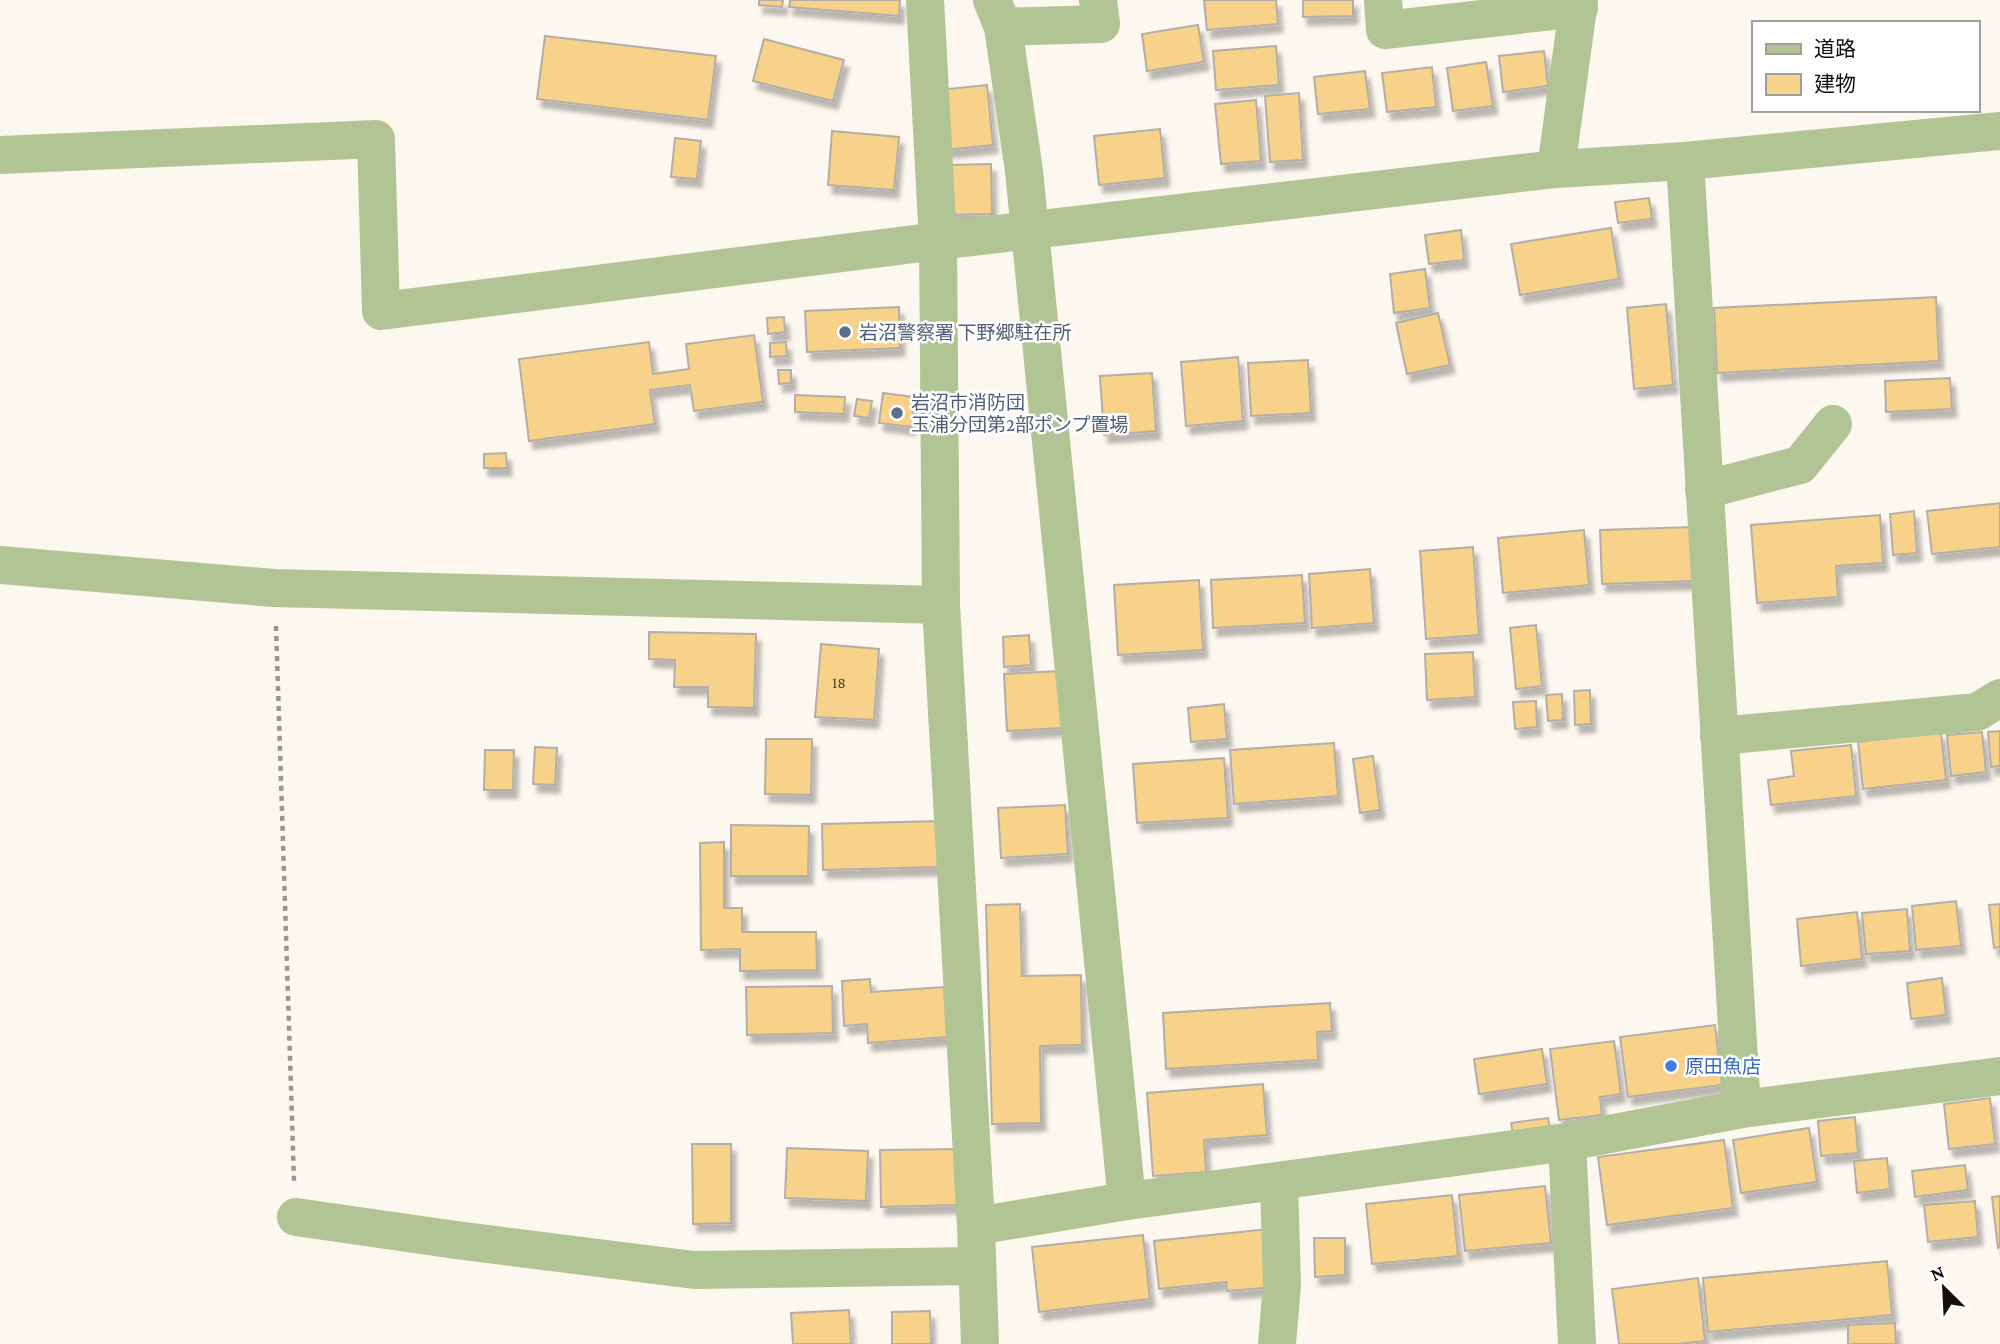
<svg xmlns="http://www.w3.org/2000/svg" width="2000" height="1344" viewBox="0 0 2000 1344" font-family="'Crimson Pro','Noto Sans JP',serif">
<defs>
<filter id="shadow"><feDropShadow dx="4.5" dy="8" stdDeviation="2" flood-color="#0004"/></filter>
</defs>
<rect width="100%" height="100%" fill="#fcf7ef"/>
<g fill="#f8d18a" stroke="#b3aea6" stroke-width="2" filter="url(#shadow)">
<path d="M 759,0 L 783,0 L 782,7 L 759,5 Z"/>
<path d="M 790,0 L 900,0 L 899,16 L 789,7 Z"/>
<path d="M 1204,0 L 1276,0 L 1278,24 L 1207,30 Z"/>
<path d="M 1303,0 L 1353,0 L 1353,16 L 1303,17 Z"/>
<path d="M 1198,25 L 1204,62 L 1147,71 L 1142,34 Z"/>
<path d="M 545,36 L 716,56 L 708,120 L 537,99 Z"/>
<path d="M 764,39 L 844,60 L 833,101 L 753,81 Z"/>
<path d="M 1276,46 L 1279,85 L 1216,90 L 1213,51 Z"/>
<path d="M 1544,51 L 1548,86 L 1503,92 L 1499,56 Z"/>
<path d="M 1486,62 L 1493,106 L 1453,111 L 1447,68 Z"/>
<path d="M 1432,67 L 1436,107 L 1387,112 L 1382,73 Z"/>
<path d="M 1365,71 L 1370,109 L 1318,114 L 1314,77 Z"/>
<path d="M 987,85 L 993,145 L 945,150 L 939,90 Z"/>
<path d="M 1299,93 L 1303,160 L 1270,162 L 1265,96 Z"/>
<path d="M 1256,100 L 1261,161 L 1221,164 L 1215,104 Z"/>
<path d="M 1160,129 L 1165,178 L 1099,185 L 1094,136 Z"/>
<path d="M 832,131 L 899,137 L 894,190 L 828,185 Z"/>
<path d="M 675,138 L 701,141 L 697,179 L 671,177 Z"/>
<path d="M 991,164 L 992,214 L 949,215 L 948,165 Z"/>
<path d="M 1649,198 L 1652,219 L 1618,223 L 1615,202 Z"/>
<path d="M 1611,228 L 1619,279 L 1520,295 L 1511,244 Z"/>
<path d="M 1461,230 L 1464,260 L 1429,264 L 1425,235 Z"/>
<path d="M 1425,269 L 1430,308 L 1394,313 L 1390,274 Z"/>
<path d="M 1936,297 L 1939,361 L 1717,373 L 1714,308 Z"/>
<path d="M 1666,304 L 1673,385 L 1634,389 L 1627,308 Z"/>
<path d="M 899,307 L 900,348 L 807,352 L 805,311 Z"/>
<path d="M 1438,313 L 1450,365 L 1407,374 L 1396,323 Z"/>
<path d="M 784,317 L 785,332 L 768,334 L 767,318 Z"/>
<path d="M 754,335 L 763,402 L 694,411 L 690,385 L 650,390 L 655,424 L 529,441 L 519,359 L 649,342 L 653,374 L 689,369 L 686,344 Z"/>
<path d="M 786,342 L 787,356 L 770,357 L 770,343 Z"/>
<path d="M 1238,357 L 1243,421 L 1186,426 L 1181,362 Z"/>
<path d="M 1308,360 L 1311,413 L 1251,416 L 1248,363 Z"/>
<path d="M 778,370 L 791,370 L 791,383 L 779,384 Z"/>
<path d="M 1152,373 L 1156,431 L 1104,435 L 1100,376 Z"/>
<path d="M 1950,378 L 1952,409 L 1886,412 L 1885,381 Z"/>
<path d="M 883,393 L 915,397 L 911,427 L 879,423 Z"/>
<path d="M 795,395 L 845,397 L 844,414 L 795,412 Z"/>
<path d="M 857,399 L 872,401 L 869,418 L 854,416 Z"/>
<path d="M 506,453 L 507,468 L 484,468 L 484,454 Z"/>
<path d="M 2000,503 L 2000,547 L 1932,554 L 1927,511 Z"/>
<path d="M 1914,511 L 1917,553 L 1893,555 L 1890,514 Z"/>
<path d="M 1880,515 L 1883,563 L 1836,566 L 1838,597 L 1757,603 L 1751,525 Z"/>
<path d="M 1692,527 L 1694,581 L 1602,584 L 1600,530 Z"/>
<path d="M 1584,530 L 1589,585 L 1503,593 L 1498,538 Z"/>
<path d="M 1473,547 L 1479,635 L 1426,639 L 1420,551 Z"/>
<path d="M 1370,569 L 1374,623 L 1312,628 L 1309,574 Z"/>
<path d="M 1302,575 L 1305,623 L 1213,628 L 1211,580 Z"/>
<path d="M 1199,580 L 1203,650 L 1118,655 L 1114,585 Z"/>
<path d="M 1536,625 L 1542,686 L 1516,689 L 1510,628 Z"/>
<path d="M 649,632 L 756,634 L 754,708 L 708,707 L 708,687 L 674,687 L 675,660 L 649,659 Z"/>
<path d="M 1029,635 L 1031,665 L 1004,667 L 1003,637 Z"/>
<path d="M 821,644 L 879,649 L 874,720 L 815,717 Z"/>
<path d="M 1473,652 L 1475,697 L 1427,700 L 1425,654 Z"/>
<path d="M 1059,671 L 1062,728 L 1007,731 L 1004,674 Z"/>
<path d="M 1590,690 L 1591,724 L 1575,725 L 1574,691 Z"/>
<path d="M 1562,694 L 1563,720 L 1548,721 L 1546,695 Z"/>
<path d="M 1536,701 L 1537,727 L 1515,729 L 1513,702 Z"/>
<path d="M 1224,704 L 1227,739 L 1191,742 L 1188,708 Z"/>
<path d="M 2000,731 L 2000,766 L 1991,767 L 1988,732 Z"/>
<path d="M 1941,732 L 1946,780 L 1863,789 L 1858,742 Z"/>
<path d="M 1982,732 L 1986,772 L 1951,776 L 1947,735 Z"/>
<path d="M 766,739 L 812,739 L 811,795 L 765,794 Z"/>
<path d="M 1334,743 L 1338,796 L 1234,804 L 1230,750 Z"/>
<path d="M 1851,745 L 1856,796 L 1771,805 L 1768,780 L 1794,776 L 1791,751 Z"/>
<path d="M 535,747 L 557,748 L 555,785 L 533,784 Z"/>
<path d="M 485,750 L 514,750 L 513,790 L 484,790 Z"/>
<path d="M 1373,756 L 1380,810 L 1360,813 L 1353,759 Z"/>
<path d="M 1224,758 L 1228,818 L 1137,823 L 1133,764 Z"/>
<path d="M 1065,805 L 1068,854 L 1001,858 L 998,808 Z"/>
<path d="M 939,821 L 940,867 L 823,870 L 822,824 Z"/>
<path d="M 731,825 L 809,826 L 808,876 L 731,876 Z"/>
<path d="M 724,842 L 724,908 L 742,908 L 742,932 L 816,932 L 817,970 L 740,971 L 740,949 L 701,950 L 700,843 Z"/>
<path d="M 1956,901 L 1961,946 L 1916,950 L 1912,906 Z"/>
<path d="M 1020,904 L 1022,976 L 1081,975 L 1082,1045 L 1040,1046 L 1041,1123 L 992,1124 L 986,905 Z"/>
<path d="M 2000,904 L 2000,947 L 1994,948 L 1989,905 Z"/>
<path d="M 1907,909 L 1910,951 L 1866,954 L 1862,913 Z"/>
<path d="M 1857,912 L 1862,959 L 1801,966 L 1797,919 Z"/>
<path d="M 1942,978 L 1946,1015 L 1911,1019 L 1907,983 Z"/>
<path d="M 870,979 L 871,992 L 944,987 L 947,1037 L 868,1043 L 867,1024 L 844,1026 L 842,981 Z"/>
<path d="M 832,986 L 833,1033 L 747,1035 L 746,987 Z"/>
<path d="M 1330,1003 L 1332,1031 L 1317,1032 L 1318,1060 L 1166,1069 L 1163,1013 Z"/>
<path d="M 1715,1025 L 1722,1085 L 1628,1097 L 1620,1037 Z"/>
<path d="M 1614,1041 L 1621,1094 L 1600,1097 L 1602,1115 L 1559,1120 L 1550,1049 Z"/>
<path d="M 1542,1049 L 1547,1084 L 1479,1094 L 1474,1059 Z"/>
<path d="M 1263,1084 L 1267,1135 L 1204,1140 L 1206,1172 L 1153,1176 L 1147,1093 Z"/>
<path d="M 1990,1098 L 1995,1144 L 1949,1149 L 1944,1104 Z"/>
<path d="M 1855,1117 L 1858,1153 L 1821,1156 L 1818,1121 Z"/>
<path d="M 1548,1118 L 1551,1135 L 1514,1140 L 1511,1123 Z"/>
<path d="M 1809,1128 L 1817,1182 L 1741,1193 L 1733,1140 Z"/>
<path d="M 1724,1140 L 1733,1208 L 1607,1225 L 1598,1157 Z"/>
<path d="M 692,1144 L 731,1144 L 731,1223 L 693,1224 Z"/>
<path d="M 787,1148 L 868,1151 L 866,1201 L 785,1198 Z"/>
<path d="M 958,1149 L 959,1205 L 881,1207 L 880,1150 Z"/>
<path d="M 1887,1158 L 1890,1189 L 1857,1193 L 1854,1161 Z"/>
<path d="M 1965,1165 L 1968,1190 L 1915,1197 L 1912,1171 Z"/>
<path d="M 1545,1186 L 1551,1243 L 1465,1251 L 1459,1195 Z"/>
<path d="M 1452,1195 L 1458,1256 L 1372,1264 L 1366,1204 Z"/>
<path d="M 2000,1196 L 2000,1247 L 1998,1248 L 1992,1197 Z"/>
<path d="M 1975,1201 L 1978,1237 L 1928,1242 L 1924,1205 Z"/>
<path d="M 1268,1229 L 1275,1287 L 1227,1291 L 1226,1282 L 1159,1289 L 1154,1241 Z"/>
<path d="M 1143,1235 L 1150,1299 L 1039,1312 L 1032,1247 Z"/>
<path d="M 1314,1238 L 1345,1238 L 1345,1275 L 1315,1277 Z"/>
<path d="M 1887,1261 L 1892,1315 L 1708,1332 L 1703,1278 Z"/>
<path d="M 1698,1278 L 1705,1341 L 1678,1344 L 1619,1344 L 1612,1289 Z"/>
<path d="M 849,1310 L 851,1344 L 793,1344 L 791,1313 Z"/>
<path d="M 930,1311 L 931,1344 L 892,1344 L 892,1312 Z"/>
<path d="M 1895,1323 L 1896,1344 L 1848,1344 L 1848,1325 Z"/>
</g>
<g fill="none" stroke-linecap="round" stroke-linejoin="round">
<path stroke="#9a9690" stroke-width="4.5" stroke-dasharray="5 5" stroke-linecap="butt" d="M 276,626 L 294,1181"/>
<g stroke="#b0c593" stroke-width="38">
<path d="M 925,0 L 938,241 L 941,605 L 976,1226 L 980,1344"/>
<path d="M 992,0 L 1003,27 L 1024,171 L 1127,1201"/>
<path d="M 1383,0 L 1385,30 L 1579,8"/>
<path d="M 1003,27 L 1101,24 L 1098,0"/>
<path d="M 0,155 L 376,139 L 381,311 L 938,241 L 1556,169 L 1685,161 L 2000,131"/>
<path d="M 1685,161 L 1742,1109"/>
<path d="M 1556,169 L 1579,0"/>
<path d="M 1704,490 L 1800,465 L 1833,424"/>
<path d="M 0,565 L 274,588 L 941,605"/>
<path d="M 1719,736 L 1977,712 L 2000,698"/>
<path d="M 1567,1142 L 1577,1344"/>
<path d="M 296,1217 L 456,1240 L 694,1270 L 977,1266"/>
<path d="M 976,1226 L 1127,1201 L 1567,1142 L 1742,1109 L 2000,1076"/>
<path d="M 1277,1344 L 1282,1284 L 1279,1182"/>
</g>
</g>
<g fill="#5c6f8a" stroke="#fff" stroke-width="2.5">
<circle cx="845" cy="332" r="7"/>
<circle cx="897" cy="413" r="7"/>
</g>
<circle fill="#3f7fe0" stroke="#fff" stroke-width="2.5" cx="1671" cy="1066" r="7"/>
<g text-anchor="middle" stroke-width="5" stroke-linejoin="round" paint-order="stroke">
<g font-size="16" fill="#4b402c">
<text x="839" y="688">18</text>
</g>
<g font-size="19" fill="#4e5e75" stroke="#fff" text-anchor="start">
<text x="859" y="339">岩沼警察署 下野郷駐在所</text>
<text x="911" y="409">岩沼市消防団<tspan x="911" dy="22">玉浦分団第2部ポンプ置場</tspan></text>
</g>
<g font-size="19" fill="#366cbe" stroke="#fff" text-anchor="start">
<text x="1685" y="1073">原田魚店</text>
</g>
</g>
<rect x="1752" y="21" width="228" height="91" fill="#ffffff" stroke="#a09f9e" stroke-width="2"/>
<rect x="1766" y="44" width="35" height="10" fill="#b0c593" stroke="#a09f9e" stroke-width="2"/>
<text x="1814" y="56" font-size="21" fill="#110f0c">道路</text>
<rect x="1766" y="74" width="35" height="21" fill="#f8d18a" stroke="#a09f9e" stroke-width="2"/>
<text x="1814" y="91" font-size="21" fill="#110f0c">建物</text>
<g transform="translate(1944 1288) rotate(336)" stroke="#ffffff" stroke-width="5" paint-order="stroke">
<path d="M0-5L12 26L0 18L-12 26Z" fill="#110f0c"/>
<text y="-10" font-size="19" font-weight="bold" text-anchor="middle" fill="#110f0c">N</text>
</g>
</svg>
